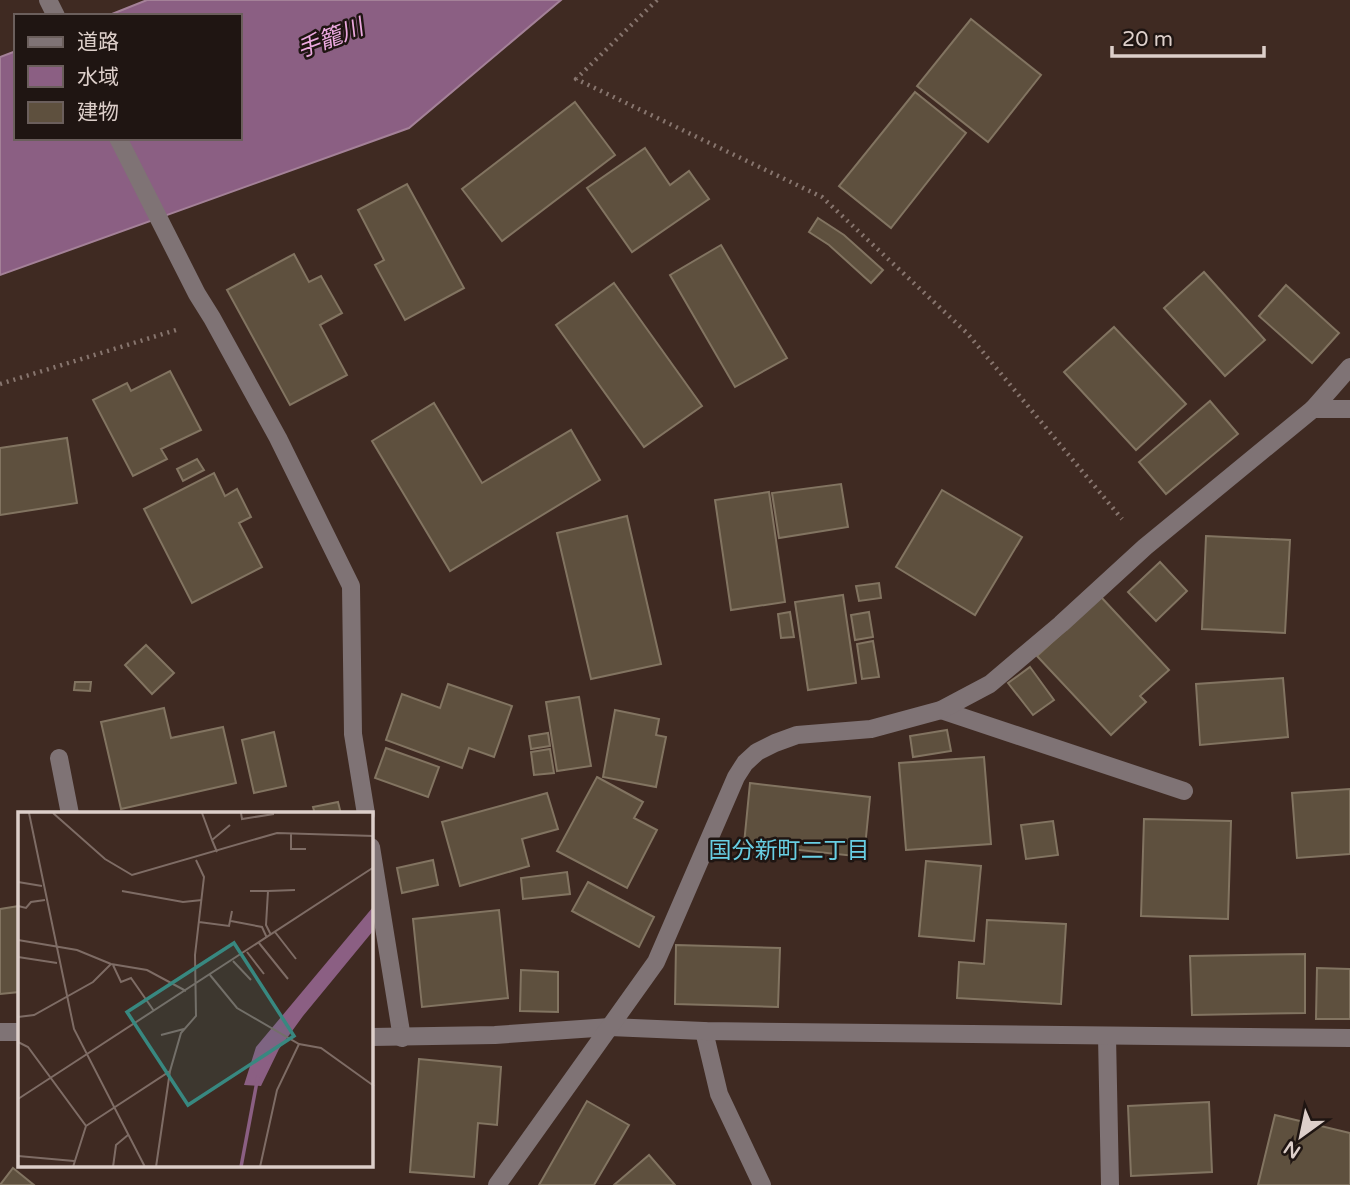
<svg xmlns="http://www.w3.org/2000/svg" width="1350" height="1185" viewBox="0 0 1350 1185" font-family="'Varela Round','Noto Sans JP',sans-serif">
<rect width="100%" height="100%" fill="#3f2a22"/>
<path fill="#8b5f83" stroke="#a48198" stroke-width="2" d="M 147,0 L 561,0 L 409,128 L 0,275 L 0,57 L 16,51 L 16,138 L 240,138 L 240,16 L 107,16 Z"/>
<g fill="#5e503e" stroke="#827461" stroke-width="2">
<path d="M 971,19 L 1041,75 L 988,142 L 917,86 Z"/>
<path d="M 915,92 L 966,133 L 891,228 L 839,186 Z"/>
<path d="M 575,102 L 615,155 L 502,241 L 462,189 Z"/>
<path d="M 645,148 L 670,185 L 689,171 L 709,199 L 632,252 L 587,188 Z"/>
<path d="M 407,184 L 464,288 L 405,320 L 375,265 L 384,260 L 358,210 Z"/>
<path d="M 818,218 L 844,235 L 883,270 L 871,283 L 829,245 L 809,232 Z"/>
<path d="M 721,245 L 787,358 L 735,387 L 670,275 Z"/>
<path d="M 294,254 L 309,282 L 321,276 L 342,313 L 320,325 L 347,375 L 290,405 L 227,290 Z"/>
<path d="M 1204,272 L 1265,340 L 1225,376 L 1164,308 Z"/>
<path d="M 614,283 L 702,406 L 644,447 L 556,325 Z"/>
<path d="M 1286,285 L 1339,333 L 1312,363 L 1259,316 Z"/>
<path d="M 1114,327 L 1186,404 L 1136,450 L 1064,372 Z"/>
<path d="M 170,371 L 201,430 L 161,449 L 167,459 L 133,476 L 93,400 L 127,383 L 131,391 Z"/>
<path d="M 1210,401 L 1238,434 L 1166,494 L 1139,462 Z"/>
<path d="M 434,403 L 482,483 L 571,430 L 600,480 L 450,571 L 372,441 Z"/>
<path d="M 67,438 L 77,503 L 0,515 L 0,448 Z"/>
<path d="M 197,459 L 204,470 L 183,481 L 177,469 Z"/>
<path d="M 214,473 L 225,496 L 237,489 L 251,517 L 239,523 L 262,567 L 192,603 L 144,509 Z"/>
<path d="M 841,484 L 848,527 L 779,538 L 772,493 Z"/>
<path d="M 942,490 L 1022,537 L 975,615 L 896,567 Z"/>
<path d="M 769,492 L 785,602 L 731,610 L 715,500 Z"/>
<path d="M 627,516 L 661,664 L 591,679 L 557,533 Z"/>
<path d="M 1206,536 L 1290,540 L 1285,633 L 1202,629 Z"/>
<path d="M 1160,562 L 1187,591 L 1156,621 L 1128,592 Z"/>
<path d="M 879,583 L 881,598 L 859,601 L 856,586 Z"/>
<path d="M 843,595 L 856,683 L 808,690 L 795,602 Z"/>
<path d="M 1101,597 L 1169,670 L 1140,696 L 1146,702 L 1111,735 L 1037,656 Z"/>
<path d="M 790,612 L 794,637 L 781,638 L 778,614 Z"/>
<path d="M 869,612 L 873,637 L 855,640 L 851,615 Z"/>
<path d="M 873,641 L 879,677 L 862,679 L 857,644 Z"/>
<path d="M 146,645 L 174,673 L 152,694 L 125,665 Z"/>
<path d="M 1030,667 L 1054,700 L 1033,715 L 1008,683 Z"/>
<path d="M 1283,678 L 1288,737 L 1200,745 L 1196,684 Z"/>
<path d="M 75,682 L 91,682 L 90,691 L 74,690 Z"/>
<path d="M 448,684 L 512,706 L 494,757 L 469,748 L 462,768 L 386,740 L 402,694 L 440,708 Z"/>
<path d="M 579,697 L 591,766 L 557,771 L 546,702 Z"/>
<path d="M 164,708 L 171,738 L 223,727 L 236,783 L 121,809 L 101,722 Z"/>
<path d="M 615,710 L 659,719 L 656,735 L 666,737 L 656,787 L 603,777 Z"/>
<path d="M 947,730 L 951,751 L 913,757 L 910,736 Z"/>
<path d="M 274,732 L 286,786 L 254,793 L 242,740 Z"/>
<path d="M 548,733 L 550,746 L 531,749 L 529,736 Z"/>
<path d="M 386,748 L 439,767 L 428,797 L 375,778 Z"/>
<path d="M 550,749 L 554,773 L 534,775 L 531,752 Z"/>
<path d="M 984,757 L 991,844 L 906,850 L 899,763 Z"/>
<path d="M 597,777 L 643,802 L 634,818 L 657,830 L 627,888 L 557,851 Z"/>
<path d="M 750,783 L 870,797 L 864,857 L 744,844 Z"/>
<path d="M 1350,789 L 1350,854 L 1297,858 L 1292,793 Z"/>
<path d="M 547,793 L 558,829 L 522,839 L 529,866 L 460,886 L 442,822 Z"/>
<path d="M 338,802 L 341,814 L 315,814 L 313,807 Z"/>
<path d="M 1144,819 L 1231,821 L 1228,919 L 1141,916 Z"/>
<path d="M 1053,821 L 1058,855 L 1026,859 L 1021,825 Z"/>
<path d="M 433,860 L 438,885 L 402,893 L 397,868 Z"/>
<path d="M 926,861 L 981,866 L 974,941 L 919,936 Z"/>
<path d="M 567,872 L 570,894 L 523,899 L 521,878 Z"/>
<path d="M 588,882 L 654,917 L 639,947 L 572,911 Z"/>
<path d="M 19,906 L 19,992 L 0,994 L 0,909 Z"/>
<path d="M 499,910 L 508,998 L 422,1007 L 413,919 Z"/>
<path d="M 987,920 L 1066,924 L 1061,1004 L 957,998 L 959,962 L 984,964 Z"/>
<path d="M 676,945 L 780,948 L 778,1007 L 675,1004 Z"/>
<path d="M 1305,954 L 1305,1013 L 1192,1015 L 1190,956 Z"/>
<path d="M 1317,968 L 1350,969 L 1350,1019 L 1316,1019 Z"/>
<path d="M 521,970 L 558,972 L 558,1012 L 520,1011 Z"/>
<path d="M 419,1059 L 501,1067 L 497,1125 L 478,1123 L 474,1177 L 410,1172 Z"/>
<path d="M 587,1101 L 629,1125 L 594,1185 L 539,1185 Z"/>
<path d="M 1209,1102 L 1212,1172 L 1131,1176 L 1128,1106 Z"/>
<path d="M 1275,1115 L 1350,1133 L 1350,1185 L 1258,1185 Z"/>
<path d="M 649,1155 L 675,1185 L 614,1185 Z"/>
<path d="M 13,1168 L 34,1185 L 0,1185 Z"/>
</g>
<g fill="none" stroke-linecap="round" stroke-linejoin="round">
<g stroke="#87756e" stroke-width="4.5" stroke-dasharray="2 5" stroke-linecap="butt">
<path d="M 657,0 L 576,79 L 822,197 L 967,333 L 1122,519"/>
<path d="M 0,384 L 176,330"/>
</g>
<g stroke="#7f7375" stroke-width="18">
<path d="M 48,0 L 56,16"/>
<path d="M 118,138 L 197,294 L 212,318 L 278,438 L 351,586 L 353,734 L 366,814"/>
<path d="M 1313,409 L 1350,367"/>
<path d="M 941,710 L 1184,791"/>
<path d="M 59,758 L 70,814"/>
<path d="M 371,847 L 402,1038"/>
<path d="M 704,1031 L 719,1094 L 762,1185"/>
<path d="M 0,1032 L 19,1032"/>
<path d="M 1107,1036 L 1110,1185"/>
<path d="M 371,1037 L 495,1035 L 610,1027 L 704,1031 L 1350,1038"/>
<path d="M 497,1185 L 656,962 L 736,777 L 745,763 L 757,752 L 775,743 L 797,735 L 871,729 L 941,710 L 990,684 L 1061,624 L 1145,547 L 1313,409 L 1350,409"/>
</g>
</g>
<g text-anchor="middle" stroke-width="5" stroke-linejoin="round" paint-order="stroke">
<g font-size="23" font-style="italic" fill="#eca9e0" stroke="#1f1512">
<text transform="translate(330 38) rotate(-21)" y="8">手籠川</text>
</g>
<g font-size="23" fill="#68cfe4" stroke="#1f1512">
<text x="789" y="858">国分新町二丁目</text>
</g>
</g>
<g transform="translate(18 812)">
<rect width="355" height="355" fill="#3f2a22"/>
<path d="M 355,95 L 355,119 L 285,204 L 261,237 L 243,274 L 226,273 L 238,235 Z" fill="#8b5f83"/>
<path fill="none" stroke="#8b5f83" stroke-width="3.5" d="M 223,355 L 240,264"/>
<path fill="none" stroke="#7e6c65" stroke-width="2" d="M 11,1 L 56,217 L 127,355M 35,1 L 87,47 L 114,63 L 259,21 L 356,24M 184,1 L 194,28M 223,1 L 224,7 L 256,2M 273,21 L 273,37 L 288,37M 199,40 L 194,28 L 212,13M 0,70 L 24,74M 104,79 L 165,90 L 184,88M 232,79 L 250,79 L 248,113 L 253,123M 250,79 L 277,78M 0,94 L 8,96 L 13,90 L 27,88M 213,109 L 244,115 L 249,126M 181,110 L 211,114 L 214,99M 257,120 L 278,147M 0,128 L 59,138 L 93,152 L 129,158 L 168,179M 241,131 L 270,167M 229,140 L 246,162M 0,145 L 39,151M 215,149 L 233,168M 95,153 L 103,170 L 113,166 L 136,199M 192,163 L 219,196 L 281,232 L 303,236 L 356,274M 0,205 L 16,203 L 75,170 L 93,152M 143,223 L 166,217M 0,230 L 10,235 L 68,314 L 55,355M 0,287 L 356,55M 68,314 L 152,259 L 163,221 L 178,204 L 177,143 L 186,65 L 178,48M 0,344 L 56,349M 95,355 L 98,333 L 110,323M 138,355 L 152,259M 242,355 L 259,278 L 281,232"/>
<path fill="#388880" fill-opacity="0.15" stroke="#388880" stroke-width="3.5" d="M 216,131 L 276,224 L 170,293 L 109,200 Z"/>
<rect width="355" height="355" fill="none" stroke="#ddcfca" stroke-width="3.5"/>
</g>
<rect x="14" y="14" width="228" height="126" fill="#1f1512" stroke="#6b5f5c" stroke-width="2"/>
<rect x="28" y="37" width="35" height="10" fill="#7f7375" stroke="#6b5f5c" stroke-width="2"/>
<text x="77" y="49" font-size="21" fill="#ddcfca">道路</text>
<rect x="28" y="66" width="35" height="21" fill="#8b5f83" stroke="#6b5f5c" stroke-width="2"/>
<text x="77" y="84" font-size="21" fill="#ddcfca">水域</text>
<rect x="28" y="102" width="35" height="21" fill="#5e503e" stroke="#6b5f5c" stroke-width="2"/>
<text x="77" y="119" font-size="21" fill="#ddcfca">建物</text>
<g transform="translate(1301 1136) rotate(213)" stroke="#1f1512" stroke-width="5" paint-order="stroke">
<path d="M0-5L12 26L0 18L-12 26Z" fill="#ddcfca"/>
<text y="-10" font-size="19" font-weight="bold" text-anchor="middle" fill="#ddcfca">N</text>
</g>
<path d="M1112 46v10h152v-10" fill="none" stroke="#ddcfca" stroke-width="3.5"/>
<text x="1122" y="46" font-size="21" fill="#ddcfca" stroke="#1f1512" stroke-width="5" paint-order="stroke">20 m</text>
</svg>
